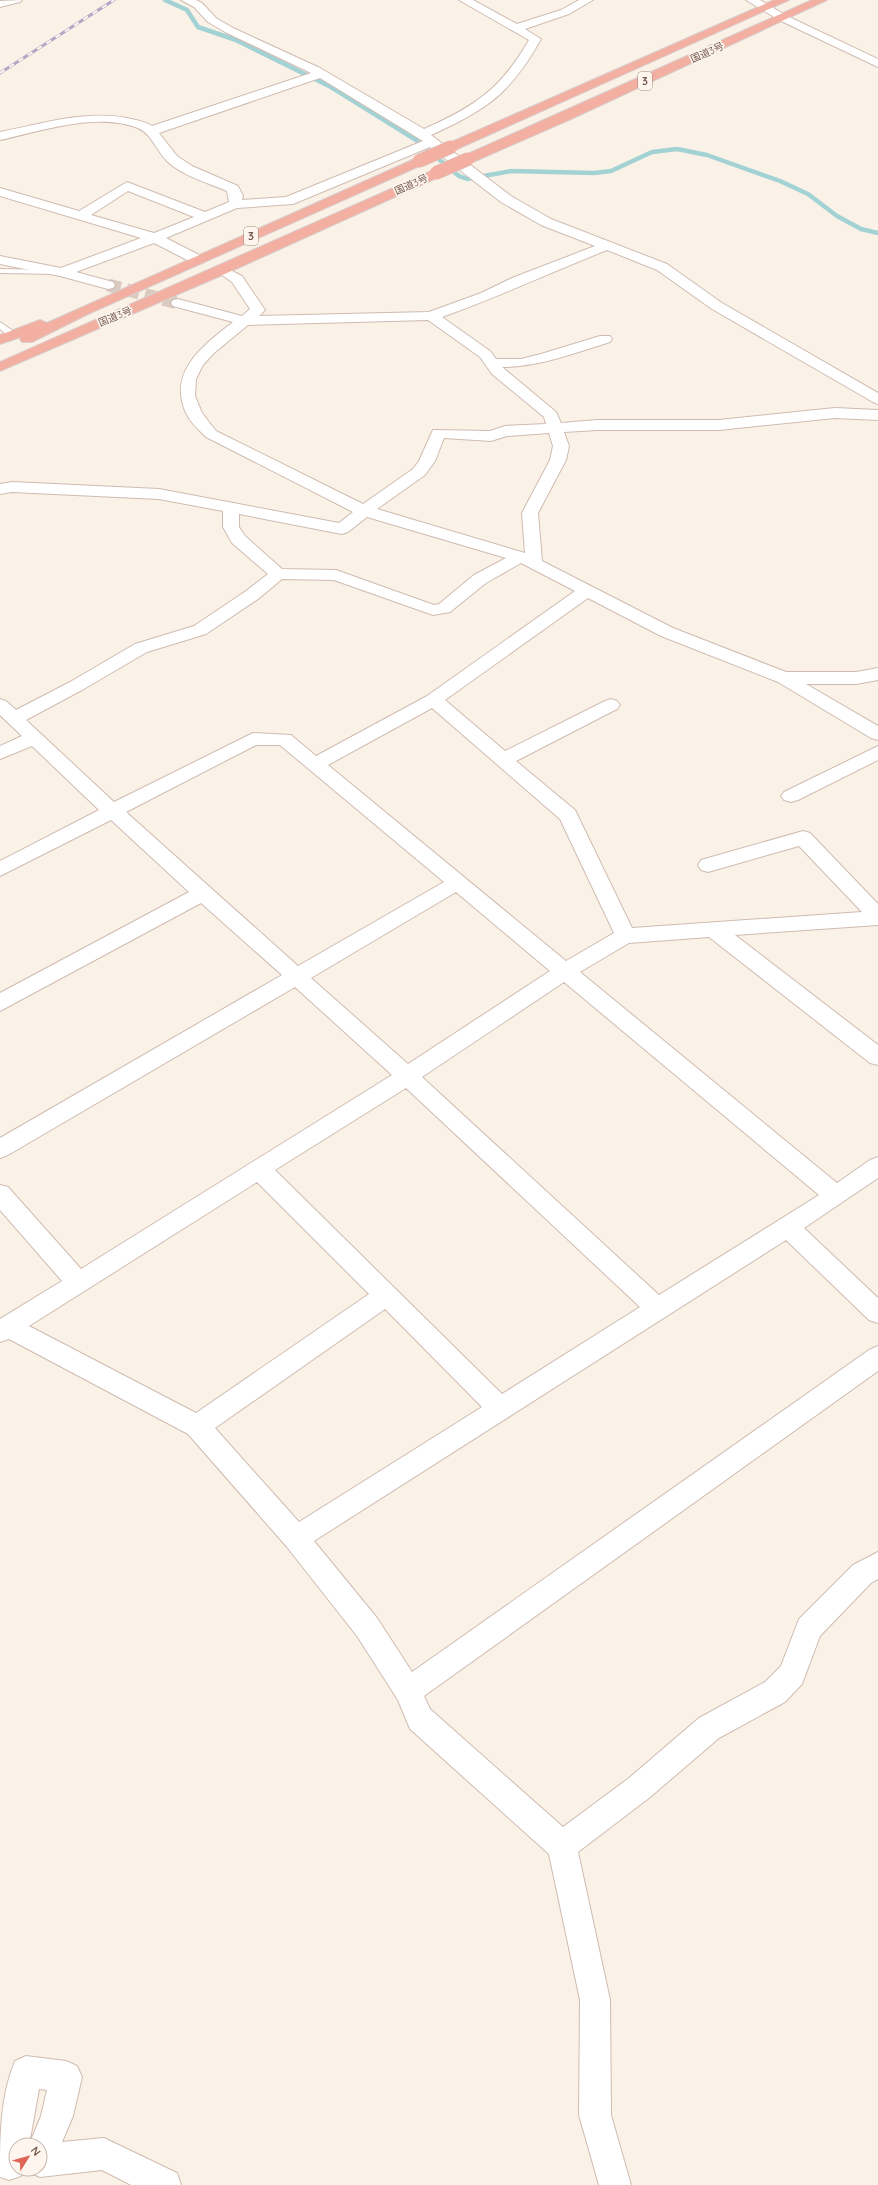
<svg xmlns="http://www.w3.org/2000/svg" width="878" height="2185" viewBox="0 0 878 2185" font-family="Quicksand,'Noto Sans JP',sans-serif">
<rect width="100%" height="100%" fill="#fbf2e7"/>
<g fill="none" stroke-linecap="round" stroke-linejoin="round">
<path stroke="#a3d2d5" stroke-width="4.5" d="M 165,0 L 187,10 L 198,27 L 236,40 L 331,87 L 416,140 L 459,176 L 467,179 L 511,171 L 594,173 L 611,171 L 652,152 L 677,149 L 707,155 L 780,181 L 808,194 L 837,216 L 861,229 L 878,233"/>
<path stroke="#d9cbc0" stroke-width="13" stroke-dasharray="13 6" stroke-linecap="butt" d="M 108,285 L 178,303"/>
<g stroke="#cfbbb1" stroke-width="2">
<g id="lane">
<path d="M 0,269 L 58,270 L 62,272 L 58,274 L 0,273 Z"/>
<path d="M 0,322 L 16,333 L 16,337 L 10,337 L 0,329 Z"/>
</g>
</g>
<g stroke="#cfbbb1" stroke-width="2">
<g id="street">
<path d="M 22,0 L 20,2 L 0,7 L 0,1 Z"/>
<path d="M 181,0 L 196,0 L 202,3 L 216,18 L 233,28 L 320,68 L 424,129 C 474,107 501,89 529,40 L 459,0 L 473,0 L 517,24 L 561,10 L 579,0 L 593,0 L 569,14 L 525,29 L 541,39 C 511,93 487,110 431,135 L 511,196 L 551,219 L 667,264 L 722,303 L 878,393 L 878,404 L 873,402 L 712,309 L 657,270 L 607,250 C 552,272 498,297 442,317 L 490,351 L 496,359 L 521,359 L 541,354 L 600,336 L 610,336 L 612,339 L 610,342 C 575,353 539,367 502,367 L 556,412 L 561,423 L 597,420 L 719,420 L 835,408 L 878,410 L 878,420 L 835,418 L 719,430 L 597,430 L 564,432 L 569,446 L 566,460 L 538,513 L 542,561 L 673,628 L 786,672 L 856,672 L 878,668 L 878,680 L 856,684 L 806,684 L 878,726 L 878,740 L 871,738 L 778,682 L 661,636 L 588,598 L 445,700 L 505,751 L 605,701 L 611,699 L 617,701 L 620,705 L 617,709 L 516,761 L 575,810 L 632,928 L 862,912 L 799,846 L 708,872 L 701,870 L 698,865 L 701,860 L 803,831 L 810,833 L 878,904 L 878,925 L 735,935 L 878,1045 L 878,1065 L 870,1063 L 709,937 L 629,943 L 580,972 L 837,1183 L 870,1160 L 878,1157 L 878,1178 L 804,1228 L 878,1298 L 878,1323 L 869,1320 L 786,1240 L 314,1541 L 377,1618 L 412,1672 L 869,1350 L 878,1346 L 878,1371 L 424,1696 L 430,1709 L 563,1827 L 629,1778 L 699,1718 L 765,1682 L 781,1666 L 799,1619 L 853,1565 L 878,1552 L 878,1579 L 871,1583 L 820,1636 L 802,1684 L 785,1702 L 719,1738 L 649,1798 L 578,1852 L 610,2000 L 611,2115 L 631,2185 L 599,2185 L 579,2115 L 580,2000 L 549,1854 L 410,1729 L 398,1700 L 357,1636 L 287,1547 L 188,1434 L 9,1339 L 0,1342 L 0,1319 L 62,1281 L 0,1210 L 0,1185 L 8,1187 L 81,1269 L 392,1075 L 295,987 L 8,1155 L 0,1158 L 0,1138 L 282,975 L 201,903 L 0,1011 L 0,993 L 189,892 L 111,820 L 0,876 L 0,861 L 99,810 L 32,746 L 0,759 L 0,746 L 22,736 L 0,715 L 0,699 L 6,701 L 16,710 L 70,682 L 135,644 L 194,626 L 246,591 L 268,574 L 232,543 L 223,527 L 223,511 L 159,499 L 12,492 L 0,494 L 0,484 L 12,482 L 159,489 L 339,523 L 353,512 L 206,437 C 199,430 190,422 186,413 C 167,371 204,345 233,322 L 173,306 L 171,303 L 173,300 L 178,299 L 242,316 L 250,309 L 232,282 L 215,270 L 222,266 L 242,276 L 265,310 L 259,316 L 429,312 L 481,293 L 512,278 L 595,246 L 541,225 L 501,202 L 430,147 L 293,204 L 237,208 L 166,238 L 203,257 L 205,260 L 203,263 L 193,263 L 154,243 L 76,272 L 113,282 L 115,285 L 113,288 L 108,289 L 60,276 L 0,264 L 0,256 L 61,268 L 141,238 L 0,196 L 0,188 L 79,211 L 127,182 L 205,212 L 229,202 L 227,191 C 208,183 183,176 168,162 C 157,152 152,134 138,128 C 96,112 42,131 0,140 L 0,132 C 42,124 84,110 127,118 C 136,120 144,121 152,126 L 311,73 L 225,32 L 208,22 L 194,7 ZM 320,78 L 423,141 L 286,197 L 242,200 L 243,196 L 238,186 L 192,166 L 177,156 L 159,133 ZM 128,191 L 194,217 L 154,233 L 91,215 ZM 428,320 L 480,357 L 492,374 L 544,417 L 546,424 L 505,426 L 490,431 L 433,430 L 419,461 L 413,469 L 363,504 L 216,431 L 202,413 L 195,396 L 196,379 L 203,365 L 214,353 L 248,325 ZM 549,433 L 553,446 L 550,460 L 522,513 L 525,553 L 377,509 L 425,475 L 435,461 L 444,438 L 491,441 L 507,436 ZM 239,514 L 342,534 L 348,532 L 367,517 L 506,558 L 474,575 L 439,604 L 434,605 L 336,570 L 282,569 L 245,536 L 239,527 ZM 521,563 L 575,591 L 427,696 L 316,756 L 291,735 L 253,733 L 114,802 L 26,720 L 82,690 L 147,652 L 206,634 L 258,599 L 282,579 L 334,580 L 433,615 L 450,612 L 486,583 ZM 432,708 L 560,819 L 614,933 L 566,961 L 328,765 ZM 256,745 L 280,745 L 444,882 L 298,966 L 126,812 ZM 456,892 L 550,971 L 408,1064 L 311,978 ZM 564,982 L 819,1195 L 659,1295 L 422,1077 ZM 406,1088 L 640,1307 L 502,1394 L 275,1170 ZM 257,1182 L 369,1294 L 196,1413 L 29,1326 ZM 385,1309 L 482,1407 L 299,1522 L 215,1428 Z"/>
<path d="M 746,0 L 760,0 L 787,16 L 878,59 L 878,67 L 779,20 Z"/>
<path d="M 878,746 L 878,760 L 798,800 L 791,802 L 784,800 L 781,796 L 784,792 Z"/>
<path d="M 26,2056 L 66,2061 L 77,2066 L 82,2077 L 73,2116 L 62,2142 L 104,2138 L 177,2173 L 181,2185 L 131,2185 L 102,2170 L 40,2177 L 29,2172 L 27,2169 L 40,2169 L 40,2145 L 29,2145 L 41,2116 L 47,2090 L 39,2089 L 29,2145 L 16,2145 L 16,2169 L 23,2169 L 21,2176 L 9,2180 L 0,2177 C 0,2138 0,2097 15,2061 Z"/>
</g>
</g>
<g stroke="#d8d0cd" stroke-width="2">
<g id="highway">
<path d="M 774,0 L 789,0 L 455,150 L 451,151 L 445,147 L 447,144 Z"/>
<path d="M 812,0 L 827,0 L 571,119 L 473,162 L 463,162 L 462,159 L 463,156 Z"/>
<path d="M 419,157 L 425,161 L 424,164 L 88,314 L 32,342 L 22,342 L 20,339 L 21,337 L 0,344 L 0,335 L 40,320 L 47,323 Z"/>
<path d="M 436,169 L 441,170 L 442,173 L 441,176 L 227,273 L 0,371 L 0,362 Z"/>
</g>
</g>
<use href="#lane" fill="#fff" fill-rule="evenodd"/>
<use href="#street" fill="#fff" fill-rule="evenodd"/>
<use href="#highway" fill="#f2afa2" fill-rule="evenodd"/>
<g stroke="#b3a6c5" stroke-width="3">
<path id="rail" d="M 0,73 L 114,0"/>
</g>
<use href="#rail" stroke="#fef6ee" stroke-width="2" stroke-dasharray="5.5" stroke-linecap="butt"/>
<g stroke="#d8d0cd" stroke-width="14" stroke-linecap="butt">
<g id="highway-bridge">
<path d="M 419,161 L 451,147"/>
<path d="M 436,173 L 468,159"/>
</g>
</g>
<use href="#highway-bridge" stroke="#f2afa2" stroke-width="13"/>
</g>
<g text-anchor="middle" stroke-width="3.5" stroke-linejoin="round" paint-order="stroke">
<g font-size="10" fill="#74574d" stroke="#fef6ee">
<text transform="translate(707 52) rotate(-24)" y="4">国道3号</text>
<text transform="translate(411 184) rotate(-24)" y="4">国道3号</text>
<text transform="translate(115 316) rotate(-23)" y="4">国道3号</text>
</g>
<g fill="#fef6ee" stroke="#9d877d" stroke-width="1">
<rect x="638" y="72" width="14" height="18" rx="3"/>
<rect x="244" y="227" width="14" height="18" rx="3"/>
</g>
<g font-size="11" font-weight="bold" fill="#74574d">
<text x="645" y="85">3</text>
<text x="251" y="240">3</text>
</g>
</g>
<g transform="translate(28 2157) rotate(53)"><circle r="19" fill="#fef6ee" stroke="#c7b6ae"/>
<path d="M0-3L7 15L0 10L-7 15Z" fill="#de6553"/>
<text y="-6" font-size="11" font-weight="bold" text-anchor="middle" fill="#74574d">N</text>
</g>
</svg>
